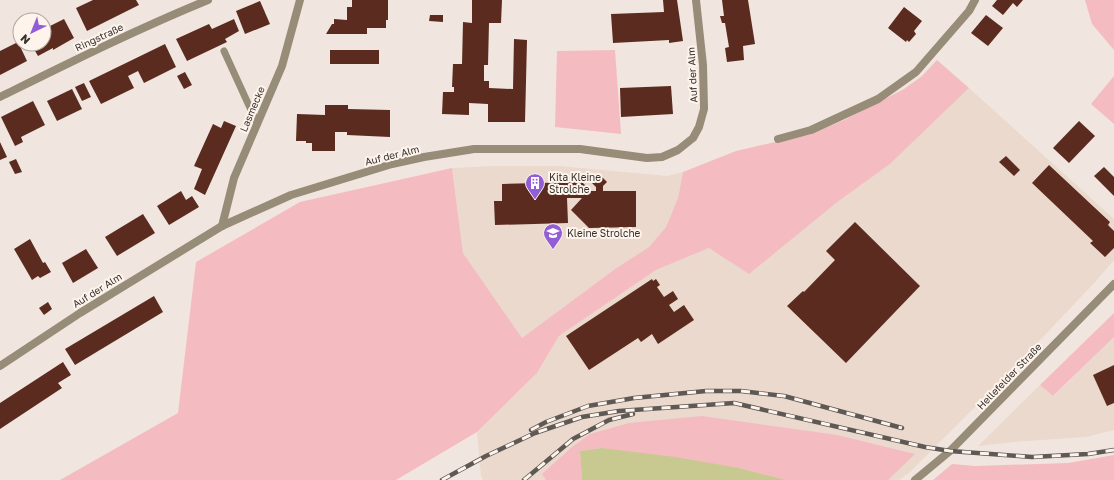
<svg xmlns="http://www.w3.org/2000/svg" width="1114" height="480" viewBox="0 0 1114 480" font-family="'Golos Text',sans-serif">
<rect width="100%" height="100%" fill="#f0e6df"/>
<g fill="#ead9cc">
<path d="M 969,88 L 1114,219 L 1114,260 L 1096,281 L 1009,373 L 909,473 L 899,480 L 483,480 L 481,476 L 477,432 L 537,373 L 559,336 L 656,270 L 709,248 L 836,203 L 890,164 Z"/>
<path d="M 494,166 L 559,166 L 667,176 L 683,172 L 678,198 L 666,227 L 649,247 L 615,269 L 522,338 L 463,253 L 452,168 Z"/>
<path d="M 1114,337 L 1114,430 L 1086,437 L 1014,442 L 978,446 L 1040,385 L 1054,396 Z"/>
</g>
<g fill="#f4bcc1">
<path d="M 1085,0 L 1114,0 L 1114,50 L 1092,24 Z"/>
<path d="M 615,50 L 621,134 L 555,127 L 557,51 Z"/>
<path d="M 937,60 L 969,88 L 890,164 L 836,203 L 749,274 L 709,248 L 656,270 L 559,336 L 537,373 L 477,432 L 396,480 L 60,480 L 178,413 L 196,262 L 300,202 L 452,168 L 463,253 L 522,338 L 615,269 L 649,247 L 666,227 L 678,198 L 683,172 L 736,151 L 810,134 L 844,120 L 904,89 L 922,76 Z"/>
<path d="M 1114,76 L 1114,124 L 1091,104 Z"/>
<path d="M 1114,313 L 1114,337 L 1053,396 L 1040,385 Z"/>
<path d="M 702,416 L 837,435 L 915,454 L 888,480 L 786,480 L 739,468 L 602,448 L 580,451 L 582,480 L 546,480 L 542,474 L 572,447 L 590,434 L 629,423 Z"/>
<path d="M 1114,455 L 1114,480 L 933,480 L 952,464 L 975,466 L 1068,463 Z"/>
</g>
<path fill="#c8c891" d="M 602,448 L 675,457 L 739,468 L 786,480 L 582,480 L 580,451 Z"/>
<g fill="#5a2b1e">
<path d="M 93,0 L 136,0 L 139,5 L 87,31 L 76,8 Z"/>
<path d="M 352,0 L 388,0 L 388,20 L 386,20 L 386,28 L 367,28 L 367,34 L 326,34 L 332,24 L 334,24 L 334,19 L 347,20 L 347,7 L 352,7 Z"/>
<path d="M 472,0 L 502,0 L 501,23 L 489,23 L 488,65 L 484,65 L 484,81 L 489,81 L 489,88 L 513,89 L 514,39 L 527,40 L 525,122 L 488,122 L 488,104 L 469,103 L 469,115 L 442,114 L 443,92 L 454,92 L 454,87 L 452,87 L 453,64 L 462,64 L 463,22 L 472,23 Z"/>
<path d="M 663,0 L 677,0 L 683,41 L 669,43 L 669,40 L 613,43 L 611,14 L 664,12 Z"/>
<path d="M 722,0 L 748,0 L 755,44 L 743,46 L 744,60 L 727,62 L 725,48 L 729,47 L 725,23 L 722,23 L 720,16 L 724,16 Z"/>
<path d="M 997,0 L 1023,0 L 1017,7 L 1013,3 L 1003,15 L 992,6 Z"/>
<path d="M 260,1 L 270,24 L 245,34 L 236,11 Z"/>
<path d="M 904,7 L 922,21 L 914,31 L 916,34 L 909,42 L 907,40 L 906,42 L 888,28 Z"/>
<path d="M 430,15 L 443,15 L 443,22 L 429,21 Z"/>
<path d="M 986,15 L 1003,28 L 988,46 L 971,33 Z"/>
<path d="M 64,19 L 74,38 L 53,50 L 53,48 L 38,56 L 31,44 L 44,44 L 44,29 Z"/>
<path d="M 234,19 L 239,31 L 225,39 L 227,42 L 187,61 L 176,39 L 209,24 L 212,29 Z"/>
<path d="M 18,42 L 27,61 L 0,75 L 0,51 Z"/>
<path d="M 165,44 L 176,67 L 144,83 L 138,71 L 128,76 L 134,88 L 101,104 L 89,81 Z"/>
<rect x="330" y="50" width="49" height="14"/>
<path d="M 185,72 L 192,85 L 184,89 L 177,76 Z"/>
<path d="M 84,83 L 91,97 L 82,101 L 75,87 Z"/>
<path d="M 671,86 L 673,114 L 621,117 L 620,88 Z"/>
<path d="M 72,89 L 82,109 L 57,121 L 47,101 Z"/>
<path d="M 33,101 L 45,125 L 21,137 L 23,142 L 15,146 L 1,117 Z"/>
<path d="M 325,105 L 348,105 L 348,109 L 390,110 L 390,137 L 347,135 L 347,132 L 335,132 L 335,151 L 312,151 L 312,143 L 306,143 L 306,141 L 296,141 L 297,114 L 325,115 Z"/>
<path d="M 224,121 L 236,126 L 205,195 L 194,189 L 202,169 L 194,166 L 213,124 L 221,128 Z"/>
<path d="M 1079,121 L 1095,136 L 1069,163 L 1053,148 Z"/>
<path d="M 0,142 L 7,157 L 0,160 Z"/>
<path d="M 1006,156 L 1020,170 L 1014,176 L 999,162 Z"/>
<path d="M 16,159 L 22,172 L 15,174 L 9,162 Z"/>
<path d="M 1049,165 L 1110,222 L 1108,225 L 1114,231 L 1114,248 L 1105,257 L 1090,243 L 1093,241 L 1032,183 Z"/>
<path d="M 1104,167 L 1114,177 L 1114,196 L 1094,176 Z"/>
<path d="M 599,174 L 607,182 L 603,186 L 603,191 L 636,191 L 636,227 L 589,228 L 571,210 L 582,198 L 567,198 L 568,223 L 495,225 L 494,201 L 502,201 L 502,184 L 582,182 L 589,189 L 590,191 L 596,191 L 596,187 L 591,182 Z"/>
<path d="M 181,191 L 186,200 L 192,196 L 199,207 L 169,225 L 157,206 Z"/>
<path d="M 143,214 L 155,233 L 117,256 L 105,237 Z"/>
<path d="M 855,222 L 920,286 L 846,363 L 787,306 L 803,291 L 804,292 L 835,260 L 826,251 Z"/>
<path d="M 30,239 L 43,263 L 45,262 L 51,272 L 40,278 L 38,276 L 32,280 L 14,249 Z"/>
<path d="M 86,249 L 98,268 L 73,283 L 62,263 Z"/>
<path d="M 652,279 L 653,281 L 656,279 L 660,285 L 657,287 L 664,297 L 673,291 L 678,299 L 669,305 L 674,312 L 684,305 L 694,320 L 658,344 L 652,334 L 641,342 L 638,338 L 589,370 L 566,336 Z"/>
<path d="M 154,296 L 163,312 L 75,365 L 65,349 Z"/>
<path d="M 48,302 L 52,309 L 44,315 L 39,308 Z"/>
<path d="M 63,362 L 71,375 L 58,383 L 62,388 L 0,429 L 0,403 Z"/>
<path d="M 1114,365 L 1114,403 L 1107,406 L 1093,375 Z"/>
</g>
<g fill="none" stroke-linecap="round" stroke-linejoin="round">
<path stroke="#978c77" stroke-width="7" d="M 224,51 L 257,123"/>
<g stroke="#978c77" stroke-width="8">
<path d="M 0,97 C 69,63 137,29 208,0"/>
<path d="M 778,139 L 811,130 L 878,99 L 916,72 L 969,11 L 975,0"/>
<path d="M 222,226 L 234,178 L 282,66 L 300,0"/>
<path d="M 0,366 L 80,313 L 222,226 L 291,195 L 392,164 L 424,157 L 474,149 L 580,149 L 647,158 L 662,157 L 678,150 L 693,138 L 699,127 L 704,109 L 703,65 L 696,0"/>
</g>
<path stroke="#978c77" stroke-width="8" d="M 915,480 L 950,451 L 1114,284"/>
<g stroke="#5e5955" stroke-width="4.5">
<g id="rail">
<path d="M 531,430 L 546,422 L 588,406 L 634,398 L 706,391 L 741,391 L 784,396 L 902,428"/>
<path d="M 442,480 L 486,456 L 535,433 L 582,417 L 619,411 L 734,403 L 925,447 L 950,451 L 1032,457 L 1088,454 L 1114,450"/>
<path d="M 524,480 L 573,439 L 609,420 L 633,414"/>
</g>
</g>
<use href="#rail" stroke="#fef4ec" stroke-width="3" stroke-dasharray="9" stroke-linecap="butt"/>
</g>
<defs>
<g id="building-pin" transform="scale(1)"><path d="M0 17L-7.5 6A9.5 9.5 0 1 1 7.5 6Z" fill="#925ed6" stroke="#fef4ec"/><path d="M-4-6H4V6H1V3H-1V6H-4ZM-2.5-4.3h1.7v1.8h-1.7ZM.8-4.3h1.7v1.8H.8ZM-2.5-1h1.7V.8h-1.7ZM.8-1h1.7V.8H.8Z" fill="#fff"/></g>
<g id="school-pin" transform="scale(1)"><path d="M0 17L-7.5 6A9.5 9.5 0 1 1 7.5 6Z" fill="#925ed6" stroke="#fef4ec"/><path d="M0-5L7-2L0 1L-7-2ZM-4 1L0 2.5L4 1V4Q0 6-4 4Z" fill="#fff"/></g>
</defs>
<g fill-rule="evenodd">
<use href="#building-pin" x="535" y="183"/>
<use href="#school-pin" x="553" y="233"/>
</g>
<g text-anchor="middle" stroke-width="4" stroke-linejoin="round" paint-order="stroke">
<g font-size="10" fill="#35312e" stroke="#fef4ec">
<text transform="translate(99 37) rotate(-25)" y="4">Ringstraße</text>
<text transform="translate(692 75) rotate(-93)" y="4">Auf der Alm</text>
<text transform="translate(252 109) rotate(-67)" y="4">Lasmecke</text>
<text transform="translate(392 155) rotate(-14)" y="4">Auf der Alm</text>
<text transform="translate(97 290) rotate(-32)" y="4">Auf der Alm</text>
<text transform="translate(1009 376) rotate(-46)" y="4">Hellefelder Straße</text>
</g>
<g font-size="10" fill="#35312e" stroke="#fef4ec" text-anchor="start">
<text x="549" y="181">Kita Kleine<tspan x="549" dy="12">Strolche</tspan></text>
<text x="567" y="237">Kleine Strolche</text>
</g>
</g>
<g transform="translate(32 32) rotate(223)"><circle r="19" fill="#fef4ec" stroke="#aea6a0"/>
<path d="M0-3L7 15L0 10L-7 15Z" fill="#925ed6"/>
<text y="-6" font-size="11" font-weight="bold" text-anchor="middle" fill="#35312e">N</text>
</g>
</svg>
